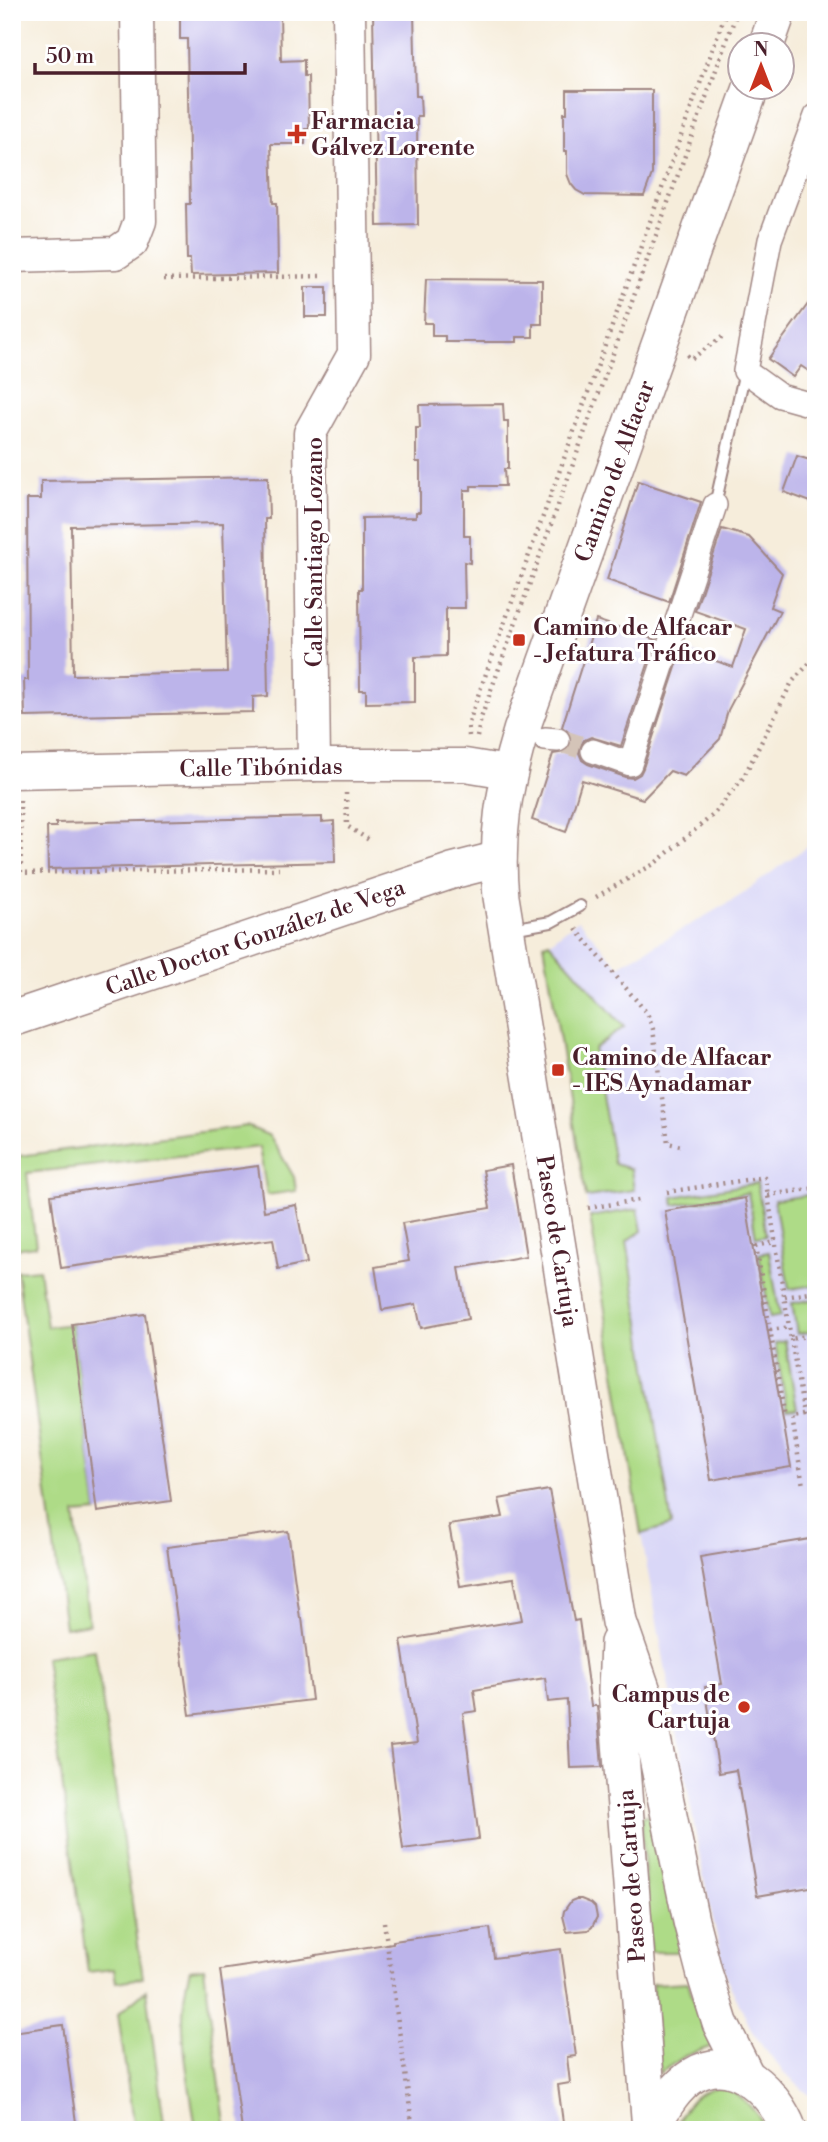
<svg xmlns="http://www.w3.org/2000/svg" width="828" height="2142" viewBox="0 0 828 2142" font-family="'Libre Bodoni',serif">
<rect width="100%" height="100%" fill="#fff"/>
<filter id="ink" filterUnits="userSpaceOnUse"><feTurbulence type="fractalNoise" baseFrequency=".0143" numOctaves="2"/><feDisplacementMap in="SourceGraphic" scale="14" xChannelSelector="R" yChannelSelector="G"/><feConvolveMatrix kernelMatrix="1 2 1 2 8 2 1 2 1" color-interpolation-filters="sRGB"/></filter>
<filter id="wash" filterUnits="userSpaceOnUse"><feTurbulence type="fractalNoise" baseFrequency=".00686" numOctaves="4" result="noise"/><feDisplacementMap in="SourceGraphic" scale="28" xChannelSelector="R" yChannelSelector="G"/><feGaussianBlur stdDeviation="1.57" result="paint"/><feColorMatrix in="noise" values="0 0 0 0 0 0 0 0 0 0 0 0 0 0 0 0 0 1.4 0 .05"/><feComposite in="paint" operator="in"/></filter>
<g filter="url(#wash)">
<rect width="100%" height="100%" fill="#f6eddb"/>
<path fill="#d9d7f7" d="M 816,840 L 816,2101 L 784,2073 L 753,2033 L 726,1977 L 704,1879 L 641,1534 L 672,1524 L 627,1241 L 637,1209 L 590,1217 L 586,1197 L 634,1189 L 614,1164 L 594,1048 L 624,1027 L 550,942 L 578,920 L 619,966 L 738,897 Z"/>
<g fill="#aedb87" stroke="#7c7d59" stroke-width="2">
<path d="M 549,942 L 624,1027 L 594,1049 L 614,1164 L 631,1169 L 634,1190 L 586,1197 L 544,944 Z"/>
<path d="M 247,1126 L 270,1136 L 294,1177 L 296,1191 L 267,1195 L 259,1147 L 27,1173 L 36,1246 L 13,1249 L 12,1157 Z"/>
<path d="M 757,1183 L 766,1235 L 756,1237 L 748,1193 L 674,1205 L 673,1197 Z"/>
<path d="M 816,1194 L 816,1285 L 789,1289 L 774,1200 Z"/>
<path d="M 638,1209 L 642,1231 L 627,1241 L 672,1525 L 641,1534 L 590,1217 Z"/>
<path d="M 769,1252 L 780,1316 L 770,1318 L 759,1254 Z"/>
<path d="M 39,1269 L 47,1327 L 72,1324 L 97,1512 L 75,1514 L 89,1624 L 65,1628 L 17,1271 Z"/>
<path d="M 816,1299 L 816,1331 L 797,1334 L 792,1303 Z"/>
<path d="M 785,1341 L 797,1409 L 787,1410 L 775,1343 Z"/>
<path d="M 95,1650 L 143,1978 L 116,1982 L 114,1969 L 88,1972 L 45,1657 Z"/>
<path d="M 655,1814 L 683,1952 L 650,1952 L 641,1816 Z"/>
<path d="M 204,1968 L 226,2130 L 196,2130 C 189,2078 174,2021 190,1970 Z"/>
<path d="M 688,1982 L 699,2017 L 713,2046 L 685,2056 L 660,2073 L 652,1984 Z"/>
<path d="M 146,1990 L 165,2130 L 134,2130 L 118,2014 Z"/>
<path d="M 723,2086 C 744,2096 755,2111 768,2130 L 675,2130 C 684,2105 696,2089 723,2086 Z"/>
</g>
<g id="blocks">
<g fill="#bcb4ea" fill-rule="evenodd">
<path d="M 180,12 L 280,12 L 281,61 L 304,60 L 304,76 L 308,76 L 309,129 L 305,129 L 305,144 L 271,144 L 273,203 L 277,203 L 278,273 L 191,275 L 190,259 L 187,259 L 186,204 L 190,204 L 187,39 L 180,39 Z"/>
<path d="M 373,12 L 414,12 L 416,96 L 420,96 L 421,116 L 417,116 L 418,225 L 377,226 Z"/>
<path d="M 567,90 L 652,90 L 652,174 L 644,196 L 585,195 L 576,190 L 571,184 L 567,174 L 567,151 L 564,151 L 564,113 L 567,113 Z"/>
<path d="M 426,279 L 542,280 L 542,324 L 533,324 L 533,337 L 517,337 L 517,342 L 445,342 L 445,336 L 432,336 L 432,323 L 424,323 Z"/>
<rect x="305" y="287" width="22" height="30"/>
<path d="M 816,293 L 816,376 L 801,366 L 793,377 L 768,359 Z"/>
<path d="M 503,404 L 504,421 L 508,421 L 508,469 L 504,469 L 505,486 L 471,486 L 471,490 L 464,490 L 464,536 L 470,536 L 470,563 L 464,562 L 465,608 L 446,608 L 446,656 L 415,657 L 415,702 L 366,703 L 366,690 L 360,690 L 359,589 L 362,589 L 362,518 L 416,517 L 416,512 L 420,512 L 420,462 L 416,462 L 416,428 L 420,428 L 419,405 Z"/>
<path d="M 797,456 L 816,462 L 816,504 L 784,492 Z"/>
<path d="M 268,477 L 269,519 L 265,519 L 268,696 L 253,697 L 253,712 L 25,717 L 24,680 L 28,680 L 27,499 L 41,499 L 41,481 ZM 223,523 L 227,672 L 73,675 L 71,526 Z"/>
<path d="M 638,481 L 701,502 L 669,602 L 607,580 Z"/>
<path d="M 722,529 L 749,537 L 782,573 L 770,607 L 780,611 L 728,710 L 720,739 L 684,776 L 670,771 L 643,799 L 582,780 L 566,832 L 532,820 L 553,754 L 565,752 L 570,747 L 572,742 L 570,733 L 562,727 L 596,620 L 656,640 L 621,746 L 591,737 L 584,740 L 580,747 L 579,753 L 582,760 L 588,764 L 625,777 L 633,778 L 640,774 L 643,768 L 682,649 L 733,667 L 746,629 L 695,611 Z"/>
<path d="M 322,817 L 322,822 L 334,821 L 335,862 L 48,869 L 47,827 L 56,827 L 56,823 Z"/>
<path d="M 511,1165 L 526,1256 L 459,1268 L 468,1319 L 421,1328 L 416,1304 L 382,1310 L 375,1267 L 409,1261 L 402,1223 L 490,1208 L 483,1170 Z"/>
<path d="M 258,1166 L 264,1211 L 296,1205 L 307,1263 L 278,1269 L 273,1239 L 61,1268 L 51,1195 Z"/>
<path d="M 745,1198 L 791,1467 L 711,1480 L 665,1211 Z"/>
<path d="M 145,1314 L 171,1501 L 97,1512 L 72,1324 Z"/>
<path d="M 549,1490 L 574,1621 L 579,1620 L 591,1706 L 597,1706 L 602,1767 L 570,1768 L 567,1700 L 548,1702 L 545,1678 L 474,1690 L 477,1711 L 463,1713 L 479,1839 L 403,1849 L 390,1746 L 417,1743 L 401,1640 L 522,1620 L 514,1578 L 460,1586 L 449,1525 L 503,1517 L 499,1499 Z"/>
<path d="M 288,1531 L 300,1618 L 302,1618 L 312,1700 L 190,1715 L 167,1547 Z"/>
<path d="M 816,1538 L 816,1886 L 757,1896 L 736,1770 L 719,1773 L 705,1687 L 722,1684 L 700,1557 Z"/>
<path d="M 576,1899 L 581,1899 L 591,1903 L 595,1907 L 597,1917 L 592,1927 L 588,1930 L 567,1932 L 563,1916 L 564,1911 L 571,1901 Z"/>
<path d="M 490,1928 L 494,1958 L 561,1949 L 576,2056 L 567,2057 L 570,2083 L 558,2085 L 564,2130 L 242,2130 L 220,1970 L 316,1956 L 316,1955 L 393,1943 L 393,1941 Z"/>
<path d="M 63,2025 L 77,2130 L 14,2130 L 12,2115 L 12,2032 Z"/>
</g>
</g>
</g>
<g filter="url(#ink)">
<use href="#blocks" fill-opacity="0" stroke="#a08683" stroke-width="2"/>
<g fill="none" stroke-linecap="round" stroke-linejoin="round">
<path stroke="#d4c4b8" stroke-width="23" stroke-dasharray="23 11" stroke-linecap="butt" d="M 558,740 L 593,751"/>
<g stroke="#a08683" stroke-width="14">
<g id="lane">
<path d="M 715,505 L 745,371"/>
<path d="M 511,929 L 551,922 L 580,906"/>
</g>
</g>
<g stroke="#a08683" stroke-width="26">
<g id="street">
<path d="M 816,116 L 770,240 L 745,371 L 780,396 L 816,406"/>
<path d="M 545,739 L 558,740"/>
<path d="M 593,751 L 630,764 L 715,505"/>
</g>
</g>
<g stroke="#a08683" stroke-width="35">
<g id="secondary">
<path d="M 12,256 L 116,253 L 132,242 L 140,221 L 137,12"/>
<path d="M 314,765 L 310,433 L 354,354 L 349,12"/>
<path d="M 12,772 L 314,765 L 465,765 L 508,772"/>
</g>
</g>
<g stroke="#a08683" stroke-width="38">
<g id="primary">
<path d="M 766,46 L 778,12"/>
<path d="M 12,1019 L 452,871 L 499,859"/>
<path d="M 618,1643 L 616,1690 L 650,2130"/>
<path d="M 746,2075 L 720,2023 L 705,1975 L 691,1921 L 643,1691 L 619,1622 L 501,897 C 495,839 504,787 521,731 L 751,88"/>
<path d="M 650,2130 C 662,2110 674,2087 694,2075 C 734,2050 776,2095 789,2130"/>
</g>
</g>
<g stroke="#a08683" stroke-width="4.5" stroke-dasharray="2 5" stroke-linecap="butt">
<path d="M 164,279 L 324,276"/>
<path d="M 814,284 L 816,285"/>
<path d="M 687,355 L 691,359 L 722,337"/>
<path d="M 469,736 L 468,726 L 475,704 L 726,12"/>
<path d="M 477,737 L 481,718 L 737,12"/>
<path d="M 346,793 L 347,826 L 369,840"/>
<path d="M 20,800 L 21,873"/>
<path d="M 12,873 L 279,869"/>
<path d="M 596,897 L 654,864 L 713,815 L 743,778 L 792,682 L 816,656"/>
<path d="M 576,929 L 647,1013 L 653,1029 L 668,1143 L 681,1146"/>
<path d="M 667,1192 L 765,1177 L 791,1339 L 816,1334"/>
<path d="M 768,1195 L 816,1188"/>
<path d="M 588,1208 L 639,1200"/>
<path d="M 756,1246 L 785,1418"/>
<path d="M 756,1246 L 775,1242"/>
<path d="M 785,1297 L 816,1292"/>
<path d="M 770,1330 L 790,1327"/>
<path d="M 791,1339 L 804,1415 L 792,1417 L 803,1486"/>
<path d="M 384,1922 L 413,2130"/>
</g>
<use href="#lane" stroke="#fff" stroke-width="10"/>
<use href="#street" stroke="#fff" stroke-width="23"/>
<use href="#secondary" stroke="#fff" stroke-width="32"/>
<use href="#primary" stroke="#fff" stroke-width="35"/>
</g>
</g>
<g fill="#c8321e" stroke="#fff" stroke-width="2.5">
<path d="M293.5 123.5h7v7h7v7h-7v7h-7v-7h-7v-7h7z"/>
<rect x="512" y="633" width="14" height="14" rx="3.5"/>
<rect x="551" y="1063" width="14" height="14" rx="3.5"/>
<circle cx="744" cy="1707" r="7"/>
</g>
<g text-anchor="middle" stroke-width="6" stroke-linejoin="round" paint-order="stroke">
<g font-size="23" font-weight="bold" fill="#4a1f2b" stroke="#fff" text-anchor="start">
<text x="311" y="129">Farmacia<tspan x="311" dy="26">Gálvez Lorente</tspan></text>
<text x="533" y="635">Camino de Alfacar<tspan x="533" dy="26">- Jefatura Tráfico</tspan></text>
<text x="572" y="1065">Camino de Alfacar<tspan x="572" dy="26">- IES Aynadamar</tspan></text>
<text x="730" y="1702" text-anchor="end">Campus de<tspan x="730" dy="26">Cartuja</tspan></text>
</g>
<g font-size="23" fill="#4a1f2b" stroke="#fff">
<text transform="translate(614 471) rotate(-70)" y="8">Camino de Alfacar</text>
<text transform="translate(314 552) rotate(-90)" y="8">Calle Santiago Lozano</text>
<text transform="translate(261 767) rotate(-1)" y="8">Calle Tibónidas</text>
<text transform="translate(255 937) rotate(-19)" y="8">Calle Doctor González de Vega</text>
<text transform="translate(558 1241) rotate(81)" y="8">Paseo de Cartuja</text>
<text transform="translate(631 1876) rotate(-94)" y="8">Paseo de Cartuja</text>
</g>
</g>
<rect width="828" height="2142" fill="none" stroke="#fff" stroke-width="42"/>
<g transform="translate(761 66)"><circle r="33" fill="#ffffff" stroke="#b7a5aa" stroke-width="2"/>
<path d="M0-5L12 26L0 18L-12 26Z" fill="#c8321e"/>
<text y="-10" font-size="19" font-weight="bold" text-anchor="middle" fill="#4a1f2b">N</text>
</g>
<path d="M35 63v10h210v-10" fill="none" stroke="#4a1f2b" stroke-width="3.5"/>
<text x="46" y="63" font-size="21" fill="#4a1f2b" stroke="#ffffff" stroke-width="5" paint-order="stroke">50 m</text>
</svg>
